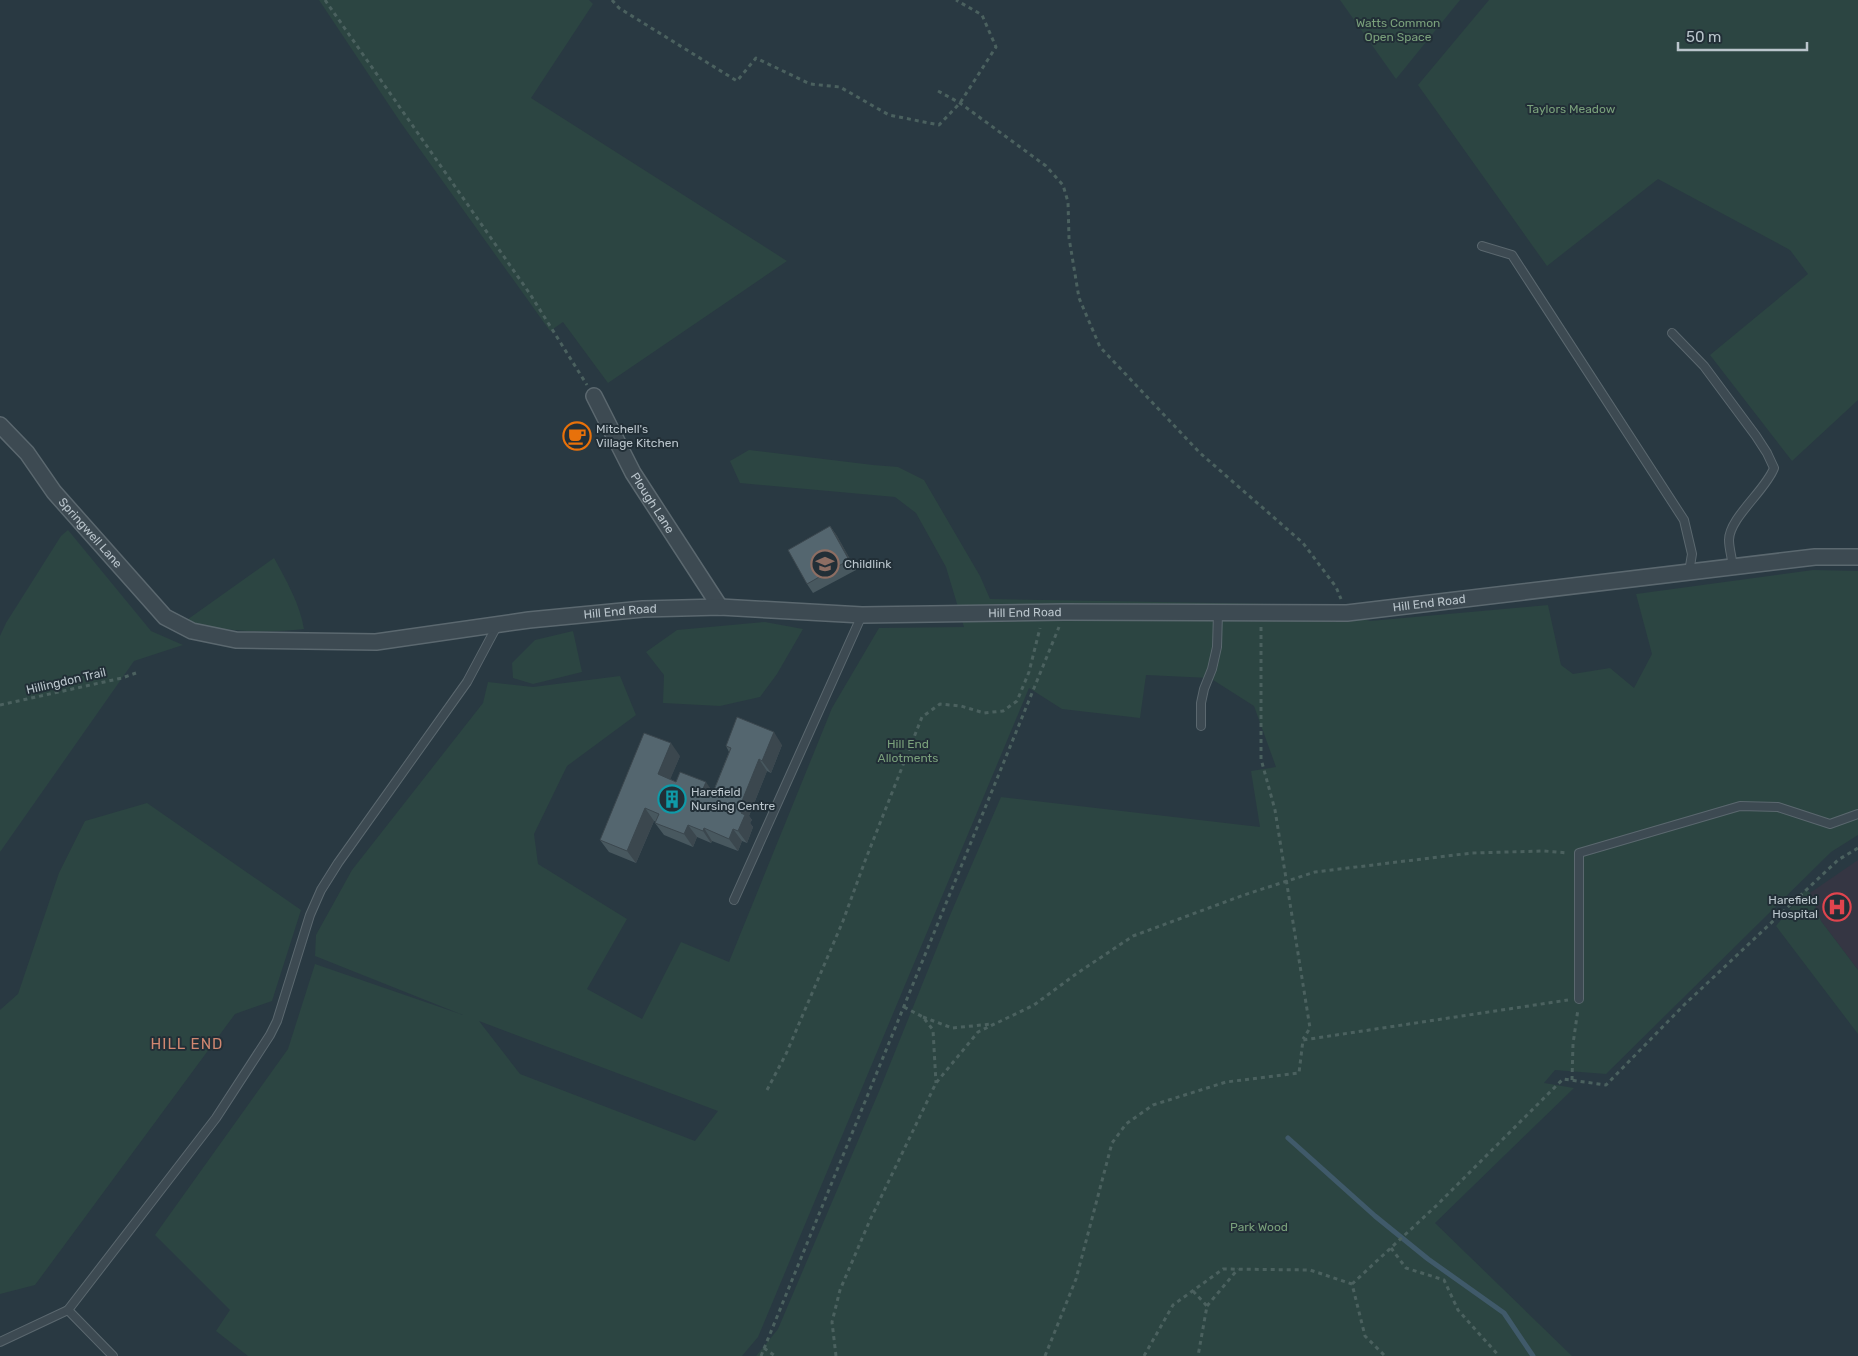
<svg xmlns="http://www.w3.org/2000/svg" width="1858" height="1356" viewBox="0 0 1858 1356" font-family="Rubik,sans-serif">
<rect width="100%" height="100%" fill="#293942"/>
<path fill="#353643" d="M 1858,860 L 1858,970 L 1821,921 L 1810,893 Z"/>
<g fill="#2c4542" fill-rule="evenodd">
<path d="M 319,0 L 589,0 L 593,4 L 531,98 L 787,261 L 608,383 L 563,322 L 550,331 L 401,123 Z"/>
<path d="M 1340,0 L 1460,0 L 1396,79 Z"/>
<path d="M 1489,0 L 1858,0 L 1858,400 L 1792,461 L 1710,355 L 1808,274 L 1790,250 L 1658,179 L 1547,266 L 1418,85 Z"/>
<path d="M 749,450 L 873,465 L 898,467 L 924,480 L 980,576 L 990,599 L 1324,605 L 1370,621 L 1548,605 L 1561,665 L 1573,674 L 1610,668 L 1634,688 L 1652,654 L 1636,594 L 1813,570 L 1858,571 L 1858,835 L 1831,852 L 1606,1074 L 1555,1070 L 1544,1083 L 1574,1088 L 1435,1223 L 1572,1356 L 756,1356 L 778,1329 L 880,1089 L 951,913 L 1001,797 L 1260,827 L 1251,771 L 1276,767 L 1254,706 L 1210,678 L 1146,675 L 1140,718 L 1062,709 L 1029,688 L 758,1337 L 742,1356 L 248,1356 L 216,1331 L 230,1310 L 155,1235 L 288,1049 L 315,964 L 463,1015 L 315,956 L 316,935 L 352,870 L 483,703 L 488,682 L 533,687 L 620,676 L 636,715 L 567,766 L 534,834 L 538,864 L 627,919 L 587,989 L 642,1019 L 681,942 L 729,962 L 832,708 L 879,628 L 964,627 L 946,567 L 916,513 L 895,497 L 740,483 L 730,461 ZM 479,1021 L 718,1111 L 695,1141 L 520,1074 Z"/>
<path d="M 68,530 L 151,631 L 183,645 L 134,661 L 0,852 L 0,636 L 6,623 L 61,536 Z"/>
<path d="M 274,558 C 286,580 300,604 304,629 C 265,634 222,631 184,622 Z"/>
<path d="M 765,622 L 803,629 L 777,674 L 760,697 L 720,706 L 663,703 L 664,675 L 646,652 L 677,630 Z"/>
<path d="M 573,631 L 582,672 L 533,684 L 513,678 L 512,663 L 535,640 Z"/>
<path d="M 147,803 L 301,910 L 272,1001 L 235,1014 L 35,1285 L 0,1294 L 0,1010 L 18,994 L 59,873 L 85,821 Z"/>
<path d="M 1806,889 L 1810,893 L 1821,921 L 1858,970 L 1858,1034 L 1776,926 Z"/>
</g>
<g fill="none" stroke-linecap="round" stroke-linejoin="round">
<path stroke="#405a6a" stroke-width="5" d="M 1288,1138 L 1375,1216 L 1428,1259 L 1504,1313 L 1533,1356"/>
<g stroke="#5b686f" stroke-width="10">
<g id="service">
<path d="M 1482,246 L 1512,255 L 1684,520 L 1692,554 L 1689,572"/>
<path d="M 1672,333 L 1704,366 L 1756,436 L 1767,453 L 1774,468 C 1766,490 1729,518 1729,540 C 1729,548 1732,558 1733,567"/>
<path d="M 1201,726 L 1201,703 L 1204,689 L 1212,669 L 1217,647 L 1218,613"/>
<path d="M 734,900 L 862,615"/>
<path d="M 1579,999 L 1579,853 L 1740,806 L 1778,807 L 1830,824 L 1858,814"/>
<path d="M 0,1342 L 68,1310"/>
<path d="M 113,1356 L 68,1310 L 216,1118 L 270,1035 L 277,1021 L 310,915 L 321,890 L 338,863 L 467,682 L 498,624"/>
</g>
</g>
<g stroke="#5b686f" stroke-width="18">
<g id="minor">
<path id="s1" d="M 594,396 L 633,473 L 720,607"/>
<path id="s2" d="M 0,425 L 27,453 L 54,492 L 165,617 L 192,631 L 236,640 L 376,642 L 529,620 L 643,609 L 720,607 L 862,615 L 1064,612 L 1347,613 L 1815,557 L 1858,557"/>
</g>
</g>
<g stroke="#4b615f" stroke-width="3" stroke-dasharray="4 4" stroke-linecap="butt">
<path d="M 325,0 L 530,294 L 587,385"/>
<path d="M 612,0 L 619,8 L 737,81 L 756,58 L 810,84 L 840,87 L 889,115 L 939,125 L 960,103 L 996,47 L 982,15 L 956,0"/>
<path d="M 938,91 L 960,103 L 1046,166 L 1063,185 L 1068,202 L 1069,238 L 1079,298 L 1100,347 L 1200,453 L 1303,543 L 1336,587 L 1341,599"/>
<path d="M 1261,627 L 1261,759 L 1275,810 L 1310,1028 L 1303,1039"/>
<path d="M 0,705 L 122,678 L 136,673"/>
<path d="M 904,1007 L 923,1017 L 933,1030 L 936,1083"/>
<path d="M 923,1017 L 952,1028 L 992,1024"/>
<path d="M 1572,1080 L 1573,1044 L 1578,1009"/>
<path d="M 767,1090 L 786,1054 L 843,921 L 865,861 L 922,717 L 940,704 L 961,706 L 984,713 L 1003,711 L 1017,701 L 1029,672 L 1040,628"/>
<path d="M 1391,1248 L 1406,1268 L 1444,1280 L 1458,1310 L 1499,1356"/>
<path d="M 1352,1284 L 1437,1205 L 1563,1079 L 1606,1085 L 1684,1005 L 1838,860 L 1858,848"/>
<path d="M 1193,1291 L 1207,1306 L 1198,1356"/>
<path d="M 1207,1306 L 1238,1269"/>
<path d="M 764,1348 L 775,1356"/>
<path d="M 761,1356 L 1059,627"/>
<path d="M 836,1356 L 832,1322 L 840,1290 L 870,1220 L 936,1083 L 978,1032 L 1034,1005 L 1076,974 L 1133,936 L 1244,895 L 1315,872 L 1472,853 L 1544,851 L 1568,853"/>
<path d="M 1045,1356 L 1076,1279 L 1112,1143 L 1126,1124 L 1153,1105 L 1226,1082 L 1299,1073 L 1303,1040 L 1568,1000"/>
<path d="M 1144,1356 L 1173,1305 L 1223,1269 L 1310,1270 L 1352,1284 L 1365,1336 L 1385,1356"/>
</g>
<use href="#service" stroke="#3d4a52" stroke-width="8"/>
<use href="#minor" stroke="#3d4a52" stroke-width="15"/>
</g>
<g fill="#48585f">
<path d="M 830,526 L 837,536 L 856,570 L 813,593 L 807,584 Z"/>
<path d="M 782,745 L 771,773 L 767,771 L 749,816 L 752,820 L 750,823 L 753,827 L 747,843 L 742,841 L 738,851 L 712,841 L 711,843 L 697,837 L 693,847 L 664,835 L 655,823 L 656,822 L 654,821 L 636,863 L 609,852 L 600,840 L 680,756 L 670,779 L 676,782 L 713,792 L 729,752 L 726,746 Z"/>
</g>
<g fill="#3b474e">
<path d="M 830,526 L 837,536 L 856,570 L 849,560 Z"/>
<path d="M 774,732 L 782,745 L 771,773 L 762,761 Z"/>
<path d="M 671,743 L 680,756 L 667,787 L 658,774 Z"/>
<path d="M 759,759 L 767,771 L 749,816 L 752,820 L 750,823 L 753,827 L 747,843 L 738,831 L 741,813 L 740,806 Z"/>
<path d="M 706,782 L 715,795 L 711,804 L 702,791 Z"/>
<path d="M 645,808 L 654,821 L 636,863 L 627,851 Z"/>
<path d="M 688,825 L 697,837 L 693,847 L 684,834 Z"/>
<path d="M 704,828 L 712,841 L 711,843 L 703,831 Z"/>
<path d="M 733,829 L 742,841 L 738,851 L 729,839 Z"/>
</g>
<g fill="#54666f" stroke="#3b474e">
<path d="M 830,526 L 849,560 L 807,584 L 788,550 Z"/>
<path d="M 737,717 L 774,732 L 762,761 L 759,759 L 740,806 L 743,808 L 741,813 L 745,815 L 738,831 L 733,829 L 729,839 L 704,828 L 703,831 L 688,825 L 684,834 L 655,823 L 659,814 L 645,808 L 627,851 L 600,840 L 644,733 L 671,743 L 658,774 L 676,782 L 680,772 L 706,782 L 702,791 L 712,795 L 731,748 L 726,746 Z"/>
</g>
<defs>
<g id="cafe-ring" transform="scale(1.4375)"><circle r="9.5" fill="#222f37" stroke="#e8710a" stroke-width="1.5"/><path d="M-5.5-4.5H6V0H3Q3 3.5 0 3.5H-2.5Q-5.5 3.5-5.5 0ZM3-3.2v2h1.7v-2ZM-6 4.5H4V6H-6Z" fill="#e8710a"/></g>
<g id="school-ring" transform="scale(1.4375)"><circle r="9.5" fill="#222f37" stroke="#8d6e63" stroke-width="1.5"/><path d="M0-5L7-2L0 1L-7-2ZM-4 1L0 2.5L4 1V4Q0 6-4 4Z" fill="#8d6e63"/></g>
<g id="building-ring" transform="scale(1.4375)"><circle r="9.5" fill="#222f37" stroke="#0f9aa8" stroke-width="1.5"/><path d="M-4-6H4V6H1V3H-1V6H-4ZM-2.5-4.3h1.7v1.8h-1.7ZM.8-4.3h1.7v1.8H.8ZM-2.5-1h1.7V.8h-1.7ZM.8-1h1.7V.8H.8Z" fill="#0f9aa8"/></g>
<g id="hospital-ring" transform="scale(1.4375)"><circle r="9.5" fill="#222f37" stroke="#e0444e" stroke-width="1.5"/><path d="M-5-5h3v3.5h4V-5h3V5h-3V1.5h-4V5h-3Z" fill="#e0444e"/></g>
</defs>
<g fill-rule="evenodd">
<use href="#cafe-ring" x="577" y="436"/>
<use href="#school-ring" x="825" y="564"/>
<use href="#building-ring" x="672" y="799"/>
<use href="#hospital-ring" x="1837" y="907"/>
</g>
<g text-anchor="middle" stroke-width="4" stroke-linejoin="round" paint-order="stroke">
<g font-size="12" fill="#7aa07b" stroke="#222f37">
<text x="1398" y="27">Watts Common<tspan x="1398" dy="14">Open Space</tspan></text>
<text x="1571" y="113">Taylors Meadow</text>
<text x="908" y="748">Hill End<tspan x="908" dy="14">Allotments</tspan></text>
<text x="1259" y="1231">Park Wood</text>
</g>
<g font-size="12" fill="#bac5cc" stroke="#222f37" text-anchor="start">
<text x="596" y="433">Mitchell's<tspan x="596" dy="14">Village Kitchen</tspan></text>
<text x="844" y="568">Childlink</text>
<text x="691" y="796">Harefield<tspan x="691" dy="14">Nursing Centre</tspan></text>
<text x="1818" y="904" text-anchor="end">Harefield<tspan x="1818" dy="14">Hospital</tspan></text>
</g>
<g font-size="12" fill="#bac5cc" stroke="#222f37">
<text dy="4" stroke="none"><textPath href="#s1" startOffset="122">Plough Lane</textPath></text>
<text dy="4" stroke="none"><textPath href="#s2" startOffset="141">Springwell Lane</textPath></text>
<text dy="4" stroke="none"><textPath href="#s2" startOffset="1525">Hill End Road</textPath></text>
<text dy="4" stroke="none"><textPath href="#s2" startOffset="715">Hill End Road</textPath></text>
<text dy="4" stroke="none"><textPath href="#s2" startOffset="1120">Hill End Road</textPath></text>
<text transform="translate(66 681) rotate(-13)" y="4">Hillingdon Trail</text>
</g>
<g font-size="15" letter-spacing="1" fill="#d18770" stroke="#222f37">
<text x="187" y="1049">HILL END</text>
</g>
</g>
<path d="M1678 42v8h129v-8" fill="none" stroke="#bac5cc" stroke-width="2.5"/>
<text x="1686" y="42" font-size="15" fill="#bac5cc" stroke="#222f37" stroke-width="4" paint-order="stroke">50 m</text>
</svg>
